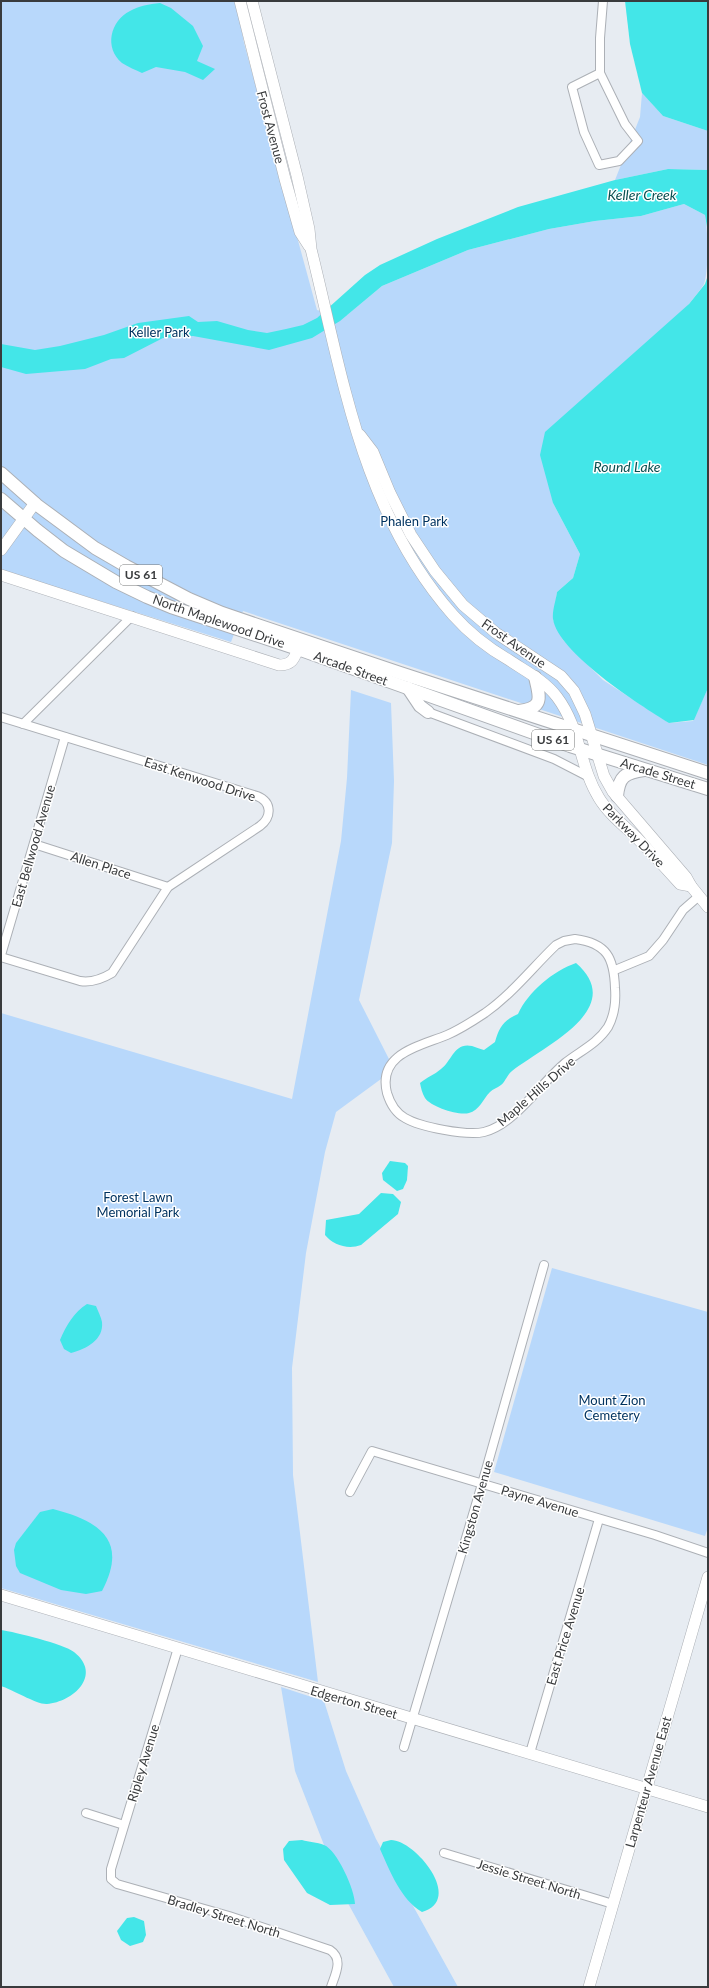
<svg xmlns="http://www.w3.org/2000/svg" width="709" height="1988" viewBox="0 0 709 1988" font-family="Lato,sans-serif">
<rect width="100%" height="100%" fill="#e7ecf2"/>
<g fill="#b8d8fb">
<path d="M 1,1 L 236,1 L 244,43 L 317,310 L 331,314 L 347,315 L 382,286 L 468,250 L 549,229 L 595,221 L 641,216 L 684,204 L 705,215 C 708,231 709,269 704,284 C 700,291 694,297 689,304 L 553,503 L 580,554 L 573,578 L 557,592 L 553,620 L 563,640 L 603,680 L 669,723 L 693,721 L 708,688 L 708,765 L 243,611 L 231,642 L 1,570 Z"/>
<path d="M 642,93 L 663,116 L 708,131 L 708,170 L 668,169 L 615,180 L 640,117 Z"/>
<path d="M 351,690 L 391,703 L 394,781 L 392,843 L 359,1000 L 389,1059 L 381,1079 L 336,1112 L 325,1152 L 306,1253 L 292,1368 L 293,1475 L 318,1682 L 1,1588 L 1,1013 L 292,1099 L 341,841 L 347,778 Z"/>
<path d="M 552,1268 L 708,1312 L 708,1527 L 705,1536 L 494,1472 Z"/>
<path d="M 281,1687 L 324,1701 L 346,1771 L 376,1839 L 458,1987 L 394,1987 L 344,1896 L 295,1771 Z"/>
</g>
<g fill="#43e6e8">
<path d="M 625,1 L 708,1 L 708,131 L 663,116 L 642,93 L 630,44 Z"/>
<path d="M 160,3 L 171,8 L 193,26 L 203,46 L 197,61 L 215,69 L 203,80 L 185,72 L 156,67 L 142,73 C 136,70 128,67 122,63 C 104,48 110,21 130,11 C 139,6 149,4 160,3 Z"/>
<path d="M 668,169 L 708,170 L 708,233 L 705,215 L 684,204 L 641,216 L 595,221 L 549,229 L 468,250 L 382,286 L 340,321 L 312,338 L 269,350 L 193,336 L 163,338 L 124,358 L 111,359 L 85,369 L 26,374 L 1,367 L 1,344 L 35,350 L 60,346 L 104,335 L 138,323 L 189,316 L 198,322 L 217,321 L 248,330 L 267,333 L 286,329 L 303,325 L 317,318 L 365,275 L 380,265 L 437,239 L 518,207 L 615,180 Z"/>
<path d="M 708,275 L 708,688 L 694,720 L 669,723 C 640,705 558,653 553,619 C 552,611 556,600 557,592 L 573,578 L 580,554 L 553,503 L 540,455 L 545,432 L 689,304 L 705,284 Z"/>
<path d="M 576,963 C 629,1009 542,1047 512,1071 C 507,1075 505,1082 501,1085 C 497,1088 493,1089 490,1092 C 483,1099 479,1111 469,1113 C 459,1116 431,1107 425,1098 C 422,1093 421,1088 420,1083 C 427,1077 434,1075 441,1069 C 452,1061 454,1042 472,1046 C 476,1047 479,1049 484,1050 L 495,1042 C 499,1027 504,1020 518,1014 C 528,992 553,971 576,963 Z"/>
<path d="M 390,1161 L 405,1163 L 408,1166 L 407,1180 L 403,1189 L 397,1191 L 383,1180 L 382,1173 Z"/>
<path d="M 381,1193 L 393,1194 L 401,1202 L 398,1214 L 361,1245 C 348,1250 333,1245 325,1235 L 326,1220 L 359,1214 Z"/>
<path d="M 87,1304 L 96,1306 C 98,1311 101,1317 102,1322 C 104,1340 86,1349 71,1353 L 64,1349 L 60,1340 C 66,1326 74,1312 87,1304 Z"/>
<path d="M 53,1509 C 99,1521 129,1540 102,1591 L 86,1594 L 61,1590 L 20,1573 L 16,1566 L 14,1550 L 16,1543 L 40,1512 Z"/>
<path d="M 1,1630 C 15,1632 64,1644 74,1652 C 103,1675 73,1702 47,1704 C 38,1705 11,1689 1,1686 Z"/>
<path d="M 302,1840 C 309,1842 317,1842 324,1845 C 337,1850 355,1890 355,1904 L 330,1905 L 307,1893 L 284,1860 L 283,1849 L 289,1841 Z"/>
<path d="M 391,1840 C 415,1840 465,1900 422,1912 C 401,1900 390,1871 380,1849 L 383,1842 Z"/>
<path d="M 134,1917 L 144,1921 L 146,1935 L 143,1942 L 130,1946 L 121,1940 L 117,1931 L 127,1918 Z"/>
</g>
<g fill="none" stroke-linecap="round" stroke-linejoin="round">
<g stroke="#acb0b6" stroke-width="10">
<g id="street">
<path d="M 600,73 L 572,87 L 584,132 L 599,165 L 619,161 L 638,141 L 625,124 L 600,73 L 600,38 L 603,1"/>
<path d="M 428,712 L 554,759 L 589,777"/>
<path d="M 1,717 L 257,796 C 272,802 272,817 260,826 L 168,887 L 112,973 C 102,979 92,983 80,981 L 1,957"/>
<path d="M 23,724 L 132,616"/>
<path d="M 34,844 L 168,887"/>
<path d="M 575,939 C 607,943 614,958 615,988 C 616,1001 614,1016 608,1027 C 597,1044 580,1051 565,1063 C 541,1083 514,1125 484,1132 C 467,1136 420,1127 405,1118 C 396,1113 390,1103 387,1093 C 377,1053 421,1046 447,1035 C 461,1029 473,1021 485,1013 C 512,994 532,968 556,945 L 564,941 Z"/>
<path d="M 1,955 L 65,737"/>
<path d="M 615,970 L 649,956 L 663,940 L 683,910 L 699,896"/>
<path d="M 350,1492 L 372,1451 L 655,1535 L 708,1553"/>
<path d="M 178,1648 L 111,1869 L 111,1879 L 117,1884 L 229,1916 L 330,1950 C 344,1959 335,1975 331,1987"/>
<path d="M 404,1747 L 482,1484 L 544,1265"/>
<path d="M 530,1753 L 599,1519"/>
<path d="M 86,1813 L 124,1825"/>
<path d="M 444,1853 L 613,1904"/>
</g>
</g>
<g stroke="#acb0b6" stroke-width="12">
<g id="secondary">
<path d="M 240,1 L 285,179 L 300,232 L 309,246"/>
<path d="M 252,1 L 297,176 L 309,229 L 311,249 C 343,378 362,512 453,615 C 469,633 488,648 509,660 C 525,671 544,680 557,697 C 581,729 579,766 599,798 C 608,813 623,825 636,837 C 651,852 666,868 680,884 L 691,886"/>
<path d="M 360,435 L 373,452 L 390,493 L 411,535 L 435,571 L 463,605 L 496,633 L 561,676 L 574,691 L 585,714 L 604,776 L 613,792 L 686,877 L 691,886 L 708,907"/>
<path d="M 1,550 L 35,503"/>
<path d="M 1,575 L 279,665 C 292,665 294,659 298,649"/>
<path d="M 1,1595 L 708,1807"/>
<path d="M 589,1987 L 708,1577"/>
</g>
</g>
<g stroke="#acb0b6" stroke-width="14">
<g id="primary">
<path d="M 1,473 L 37,505 L 95,548 L 126,566 L 189,599 L 222,613 L 400,673 L 708,773"/>
<path d="M 1,499 L 37,530 L 64,551 L 116,582 L 147,597 L 171,607 L 298,649 L 570,746 L 708,789"/>
<path d="M 408,688 L 420,706 L 428,712"/>
<path d="M 519,711 C 544,708 540,698 535,677"/>
<path d="M 617,796 C 619,776 625,773 644,770"/>
</g>
</g>
<use href="#street" stroke="#fff" stroke-width="8"/>
<use href="#secondary" stroke="#fff" stroke-width="11"/>
<use href="#primary" stroke="#fff" stroke-width="12"/>
</g>
<g text-anchor="middle" stroke-width="3" stroke-linejoin="round" paint-order="stroke">
<g fill="#fff" stroke="#747677" stroke-width="1">
<rect x="120" y="565" width="42" height="20" rx="3"/>
<rect x="532" y="730" width="42" height="20" rx="3"/>
</g>
<g font-size="12" font-weight="bold" fill="#393b3d">
<text x="141" y="579">US 61</text>
<text x="553" y="744">US 61</text>
</g>
<g font-size="13" fill="#393b3d" stroke="#fff">
<text transform="translate(271 127) rotate(75)" y="5">Frost Avenue</text>
<text transform="translate(219 621) rotate(19)" y="5">North Maplewood Drive</text>
<text transform="translate(514 643) rotate(35)" y="5">Frost Avenue</text>
<text transform="translate(351 668) rotate(20)" y="5">Arcade Street</text>
<text transform="translate(658 773) rotate(17)" y="5">Arcade Street</text>
<text transform="translate(200 779) rotate(18)" y="5">East Kenwood Drive</text>
<text transform="translate(634 835) rotate(46)" y="5">Parkway Drive</text>
<text transform="translate(33 846) rotate(-74)" y="5">East Bellwood Avenue</text>
<text transform="translate(101 865) rotate(18)" y="5">Allen Place</text>
<text transform="translate(536 1091) rotate(-41)" y="5">Maple Hills Drive</text>
<text transform="translate(540 1501) rotate(17)" y="5">Payne Avenue</text>
<text transform="translate(475 1507) rotate(-74)" y="5">Kingston Avenue</text>
<text transform="translate(565 1636) rotate(-73)" y="5">East Price Avenue</text>
<text transform="translate(354 1702) rotate(16)" y="5">Edgerton Street</text>
<text transform="translate(143 1763) rotate(-73)" y="5">Ripley Avenue</text>
<text transform="translate(648 1782) rotate(-74)" y="5">Larpenteur Avenue East</text>
<text transform="translate(529 1879) rotate(17)" y="5">Jessie Street North</text>
<text transform="translate(224 1916) rotate(17)" y="5">Bradley Street North</text>
</g>
<g font-size="13" fill="#003360" stroke="#fff">
<text x="159" y="337">Keller Park</text>
<text x="414" y="526">Phalen Park</text>
<text x="138" y="1202">Forest Lawn<tspan x="138" dy="15">Memorial Park</tspan></text>
<text x="612" y="1405">Mount Zion<tspan x="612" dy="15">Cemetery</tspan></text>
</g>
<g font-size="14" font-style="italic" fill="#095051" stroke="#fff">
<text x="642" y="200">Keller Creek</text>
<text x="627" y="472">Round Lake</text>
</g>
</g>
<rect width="709" height="1988" fill="none" stroke="#393b3d" stroke-width="4"/>
</svg>
